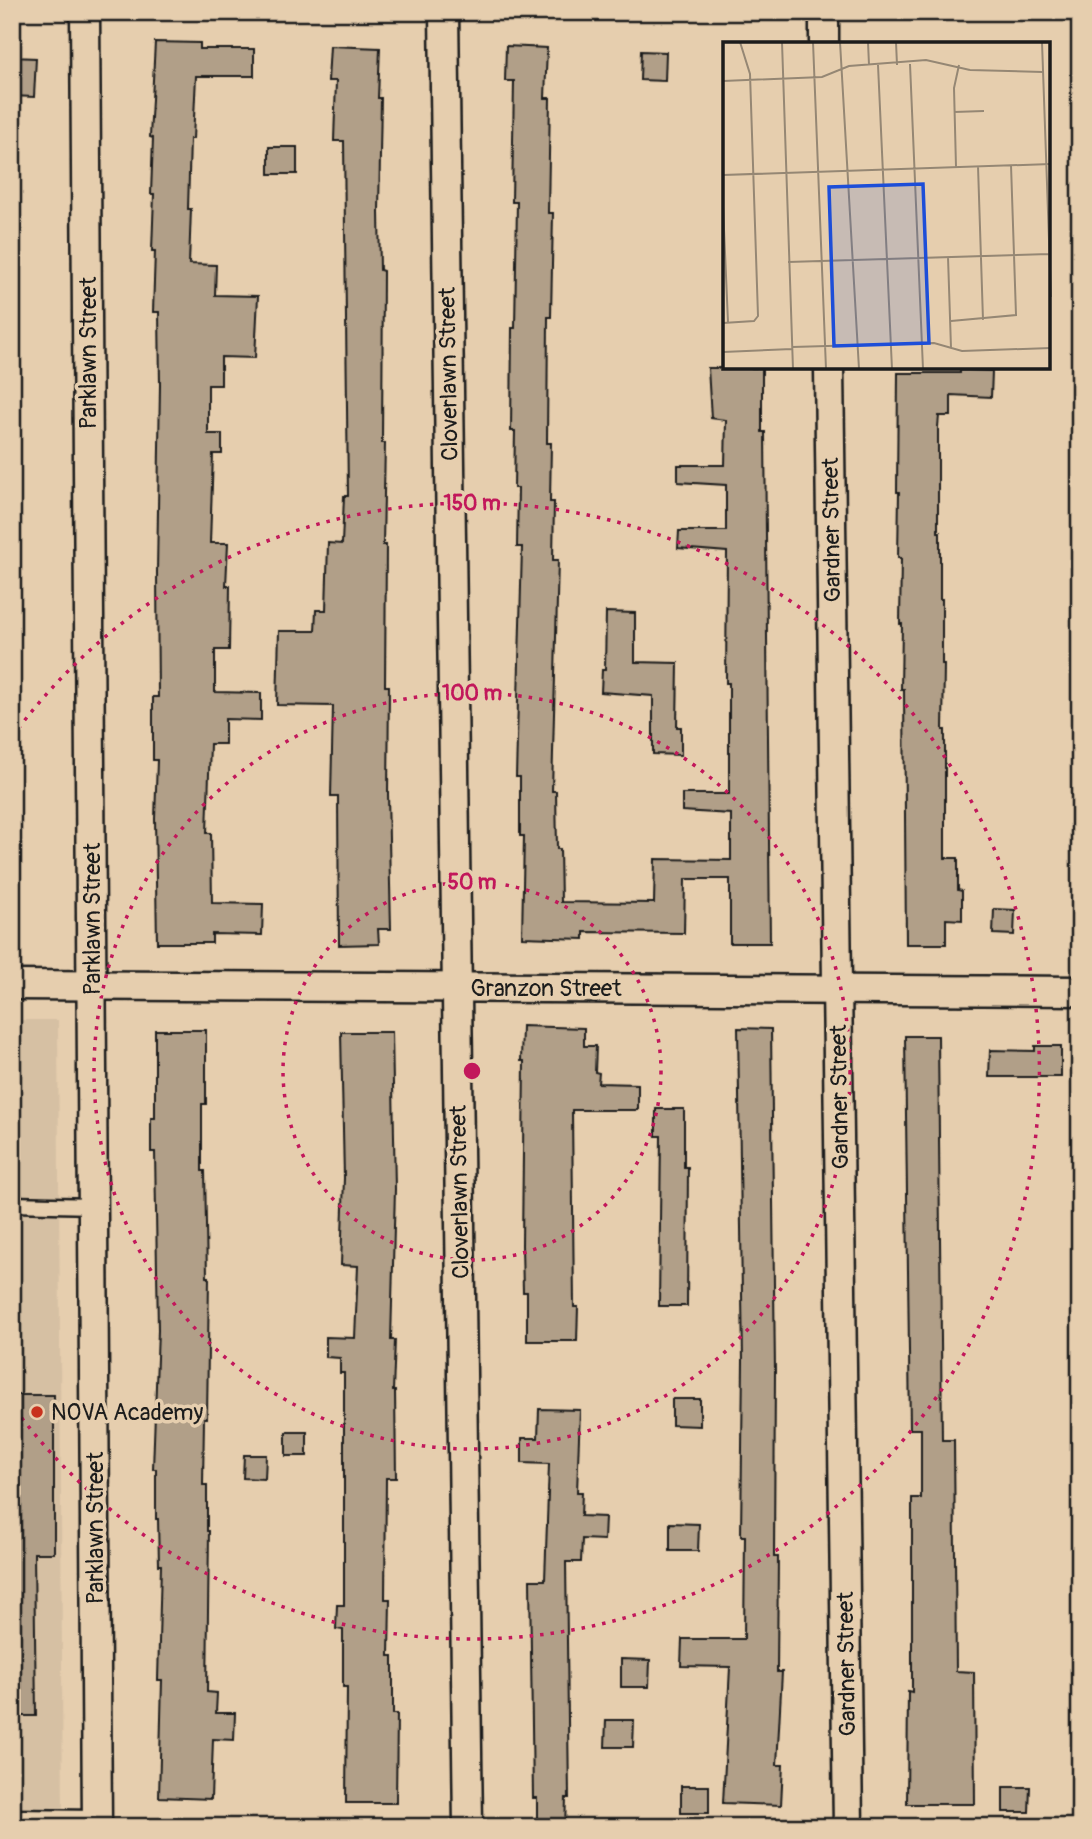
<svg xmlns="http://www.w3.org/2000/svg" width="1092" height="1839" viewBox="0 0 1092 1839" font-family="Pangolin,sans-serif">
<rect width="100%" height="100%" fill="#e6ceae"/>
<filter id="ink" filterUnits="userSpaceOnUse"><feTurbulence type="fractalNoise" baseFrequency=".0143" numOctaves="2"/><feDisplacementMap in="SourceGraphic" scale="14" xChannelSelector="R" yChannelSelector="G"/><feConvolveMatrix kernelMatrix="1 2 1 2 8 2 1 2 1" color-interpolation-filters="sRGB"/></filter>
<g filter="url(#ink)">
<path fill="#d6c0a3" d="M 12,1020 L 58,1020 L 63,1827 L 12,1827 Z"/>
<g fill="#b19f88" stroke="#1c1c1c" stroke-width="2">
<path d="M 155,42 L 200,43 L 200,49 L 254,49 L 254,76 L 196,76 L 193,139 L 190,139 L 188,209 L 191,209 L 189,264 L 216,265 L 215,295 L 258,296 L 255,358 L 221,357 L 221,385 L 208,385 L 208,434 L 222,434 L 222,454 L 213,454 L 210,543 L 228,543 L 226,586 L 230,586 L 229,650 L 215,650 L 215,692 L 261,693 L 261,720 L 225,719 L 225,744 L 210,744 L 207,833 L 211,833 L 212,903 L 263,904 L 262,935 L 212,934 L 212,943 L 157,943 L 155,819 L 157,760 L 153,760 L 153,697 L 158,697 L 157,572 L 160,385 L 159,312 L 153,312 L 155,251 L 152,251 L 154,194 L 151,194 L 153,138 L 150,137 Z"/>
<path d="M 330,46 L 380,48 L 378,98 L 381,98 L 379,212 L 380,270 L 383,271 L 382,443 L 385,443 L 383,545 L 386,545 L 385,686 L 389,686 L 388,794 L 391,929 L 378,929 L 379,944 L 339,945 L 338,796 L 331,796 L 333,706 L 277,705 L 279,631 L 315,631 L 316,610 L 326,610 L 328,543 L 342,544 L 344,496 L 348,496 L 344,141 L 334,141 L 336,81 L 328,81 Z"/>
<path d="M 506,46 L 547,48 L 545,98 L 550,98 L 548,213 L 553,213 L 551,317 L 548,317 L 547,443 L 551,443 L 550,502 L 554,502 L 553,560 L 558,560 L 552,791 L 556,791 L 557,849 L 560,849 L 561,902 L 654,903 L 655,859 L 731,860 L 731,814 L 682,811 L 682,794 L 729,794 L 729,683 L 726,683 L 727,552 L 678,548 L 679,531 L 726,531 L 726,485 L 678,482 L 678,465 L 725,465 L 726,420 L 711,418 L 708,368 L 762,368 L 762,432 L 765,432 L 770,943 L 730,943 L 730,879 L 685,879 L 684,933 L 584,932 L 584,939 L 522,937 L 524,836 L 520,836 L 520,777 L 516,777 L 522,547 L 517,547 L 518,488 L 514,488 L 515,431 L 511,431 L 512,328 L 515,328 L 517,202 L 512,202 L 514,81 L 505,81 Z"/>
<path d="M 641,51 L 666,52 L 665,81 L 640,80 Z"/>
<path d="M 12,57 L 36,58 L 34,97 L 12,96 Z"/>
<rect x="269" y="147" width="28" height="27"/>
<path d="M 960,370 L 992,371 L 991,397 L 951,395 L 951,416 L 939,416 L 938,427 L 938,532 L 940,532 L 940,599 L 942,599 L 942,664 L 944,664 L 943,730 L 945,730 L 945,858 L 958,858 L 958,890 L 962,891 L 962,920 L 946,919 L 946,944 L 906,944 L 904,689 L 901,689 L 902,624 L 900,624 L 901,558 L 898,558 L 899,492 L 897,492 L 898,373 L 960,373 Z"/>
<path d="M 606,612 L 635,613 L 635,662 L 678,663 L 677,727 L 681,727 L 681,755 L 653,754 L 653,696 L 601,692 L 602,670 L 605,670 Z"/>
<path d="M 994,909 L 1015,910 L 1014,935 L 993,934 Z"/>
<path d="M 522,1026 L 584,1028 L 584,1046 L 596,1046 L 595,1072 L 599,1073 L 598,1083 L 638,1084 L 638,1110 L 572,1110 L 574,1307 L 578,1307 L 577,1341 L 527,1341 L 527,1292 L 523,1292 L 522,1245 L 524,1061 L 521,1061 Z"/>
<path d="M 738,1028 L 771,1029 L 775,1371 L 774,1557 L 778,1557 L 777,1672 L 782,1672 L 777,1765 L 783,1765 L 781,1805 L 723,1803 L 730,1667 L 681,1666 L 682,1639 L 744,1639 L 745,1536 L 741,1536 L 743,1361 Z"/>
<path d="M 155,1030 L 206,1030 L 206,1104 L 202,1104 L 202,1171 L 205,1171 L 207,1277 L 209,1277 L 207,1418 L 204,1418 L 203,1485 L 207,1485 L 207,1531 L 209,1531 L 207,1692 L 217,1693 L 216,1713 L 235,1713 L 234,1740 L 213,1739 L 211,1799 L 159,1797 L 162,1680 L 158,1680 L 161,1565 L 159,1565 L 158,1519 L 156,1519 L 156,1469 L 153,1469 L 158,1330 L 155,1152 L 151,1152 L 151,1118 L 155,1118 Z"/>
<path d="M 341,1032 L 392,1032 L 395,1189 L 391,1340 L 395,1340 L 393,1391 L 395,1391 L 396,1478 L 386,1478 L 385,1599 L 390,1599 L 389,1656 L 393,1656 L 393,1714 L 397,1714 L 396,1803 L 346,1803 L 347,1687 L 343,1687 L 343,1630 L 336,1629 L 337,1605 L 344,1605 L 344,1373 L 340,1373 L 340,1358 L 326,1357 L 326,1337 L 355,1338 L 358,1266 L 341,1265 L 344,1178 Z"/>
<path d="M 905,1036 L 938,1036 L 942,1440 L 954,1440 L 956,1671 L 974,1672 L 975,1804 L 907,1804 L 908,1691 L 912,1692 L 912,1498 L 921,1498 L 921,1429 L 910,1429 Z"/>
<path d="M 1035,1046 L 1061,1046 L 1061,1077 L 989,1077 L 990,1050 L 1035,1051 Z"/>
<path d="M 656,1109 L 684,1109 L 684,1167 L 688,1167 L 687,1306 L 659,1306 L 661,1136 L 656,1136 Z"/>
<path d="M 12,1395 L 54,1395 L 54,1553 L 34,1553 L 36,1716 L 12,1716 Z"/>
<path d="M 672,1399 L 700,1399 L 700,1426 L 672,1425 Z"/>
<path d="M 539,1409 L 580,1410 L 577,1492 L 582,1492 L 581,1516 L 605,1517 L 604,1540 L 582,1539 L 581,1562 L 566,1562 L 569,1798 L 566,1798 L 565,1827 L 537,1827 L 537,1798 L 533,1798 L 530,1580 L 545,1580 L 549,1464 L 522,1463 L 522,1438 L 538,1438 Z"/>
<rect x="286" y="1432" width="21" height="24"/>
<path d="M 244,1455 L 266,1455 L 265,1479 L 243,1478 Z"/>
<path d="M 670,1523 L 699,1524 L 698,1551 L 670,1551 Z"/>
<path d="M 621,1659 L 650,1660 L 649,1687 L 621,1687 Z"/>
<path d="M 606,1720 L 634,1720 L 633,1747 L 605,1747 Z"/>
<rect x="681" y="1786" width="28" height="27"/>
<path d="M 1003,1787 L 1030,1787 L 1029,1812 L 1003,1812 Z"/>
</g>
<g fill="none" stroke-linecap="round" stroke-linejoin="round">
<g stroke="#1c1c1c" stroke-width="19">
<g id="lane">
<path d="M 12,1204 L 93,1206"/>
<path d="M 12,1817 L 97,1818"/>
</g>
</g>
<g stroke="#1c1c1c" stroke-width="33">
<g id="street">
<path d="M 85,12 L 97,1827"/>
<path d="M 444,12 L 468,1827"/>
<path d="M 824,12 L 824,44"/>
<path d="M 829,368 L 848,1827"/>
<path d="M 12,985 L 1080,991"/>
</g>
</g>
<use href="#lane" stroke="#e6ceae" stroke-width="14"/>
<use href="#street" stroke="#e6ceae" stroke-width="28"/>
</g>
</g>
<g fill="none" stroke="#c2185b" stroke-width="3.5" stroke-dasharray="3.5 7">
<circle cx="472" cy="1071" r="189"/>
<circle cx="472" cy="1071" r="378"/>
<path d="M12 737A568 568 0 1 1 12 1405"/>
</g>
<circle fill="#c8321e" stroke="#e6ceae" stroke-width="2.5" cx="37" cy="1412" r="7"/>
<g text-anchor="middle" stroke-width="7" stroke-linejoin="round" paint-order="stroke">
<g font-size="23" fill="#1c1c1c" stroke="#e6ceae">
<text transform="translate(88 353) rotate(-90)" y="8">Parklawn Street</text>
<text transform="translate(448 374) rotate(-91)" y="8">Cloverlawn Street</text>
<text transform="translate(831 530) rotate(-91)" y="8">Gardner Street</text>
<text transform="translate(92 919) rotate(-90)" y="8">Parklawn Street</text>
<text x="546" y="996">Granzon Street</text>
<text transform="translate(839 1097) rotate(-91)" y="8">Gardner Street</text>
<text transform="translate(459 1192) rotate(-91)" y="8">Cloverlawn Street</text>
<text transform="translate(95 1528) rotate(-90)" y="8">Parklawn Street</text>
<text transform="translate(846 1664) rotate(-91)" y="8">Gardner Street</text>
</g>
<g font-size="23" fill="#1c1c1c" stroke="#e6ceae" text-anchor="start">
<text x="51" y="1420">NOVA Academy</text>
</g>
</g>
<g transform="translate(723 42)">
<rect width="327" height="327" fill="#e6ceae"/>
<path fill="none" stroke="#958774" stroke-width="2" d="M 59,0 L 70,327M 90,0 L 103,327M 117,0 L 136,327M 145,0 L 146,23M 173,0 L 174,23M 319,0 L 328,255M 187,22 L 200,327M 155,23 L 169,327M 247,28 L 320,30M 0,39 L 99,35 L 126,24 L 203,18 L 247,28M 0,55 L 0,151M 231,70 L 261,69M 255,124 L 260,278M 233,125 L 231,46 L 236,23M 0,133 L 328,122M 0,164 L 5,280M 225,215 L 228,306M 65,220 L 326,212M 228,279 L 293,273 L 288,123M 0,281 L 31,279 L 35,274 L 27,32 L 17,0M 69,305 L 211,301 L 239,309 L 328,306M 0,310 L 69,307"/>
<path fill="#1d4ed8" fill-opacity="0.15" stroke="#1d4ed8" stroke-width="3.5" d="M 200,142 L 206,301 L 111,304 L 106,145 Z"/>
<rect width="327" height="327" fill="none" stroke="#1c1c1c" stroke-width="3.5"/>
</g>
<circle cx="472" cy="1071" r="10" fill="#c2185b" stroke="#e6ceae" stroke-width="3.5"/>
<g font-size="21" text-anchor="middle" font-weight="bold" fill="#c2185b" stroke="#e6ceae" stroke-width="7" stroke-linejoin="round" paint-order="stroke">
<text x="472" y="510">150 m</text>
<text x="472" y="700">100 m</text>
<text x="472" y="889">50 m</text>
</g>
<rect width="1092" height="1839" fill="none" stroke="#e6ceae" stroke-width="42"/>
<rect x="21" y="21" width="1050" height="1797" fill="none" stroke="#1c1c1c" stroke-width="2.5" filter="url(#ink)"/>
</svg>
